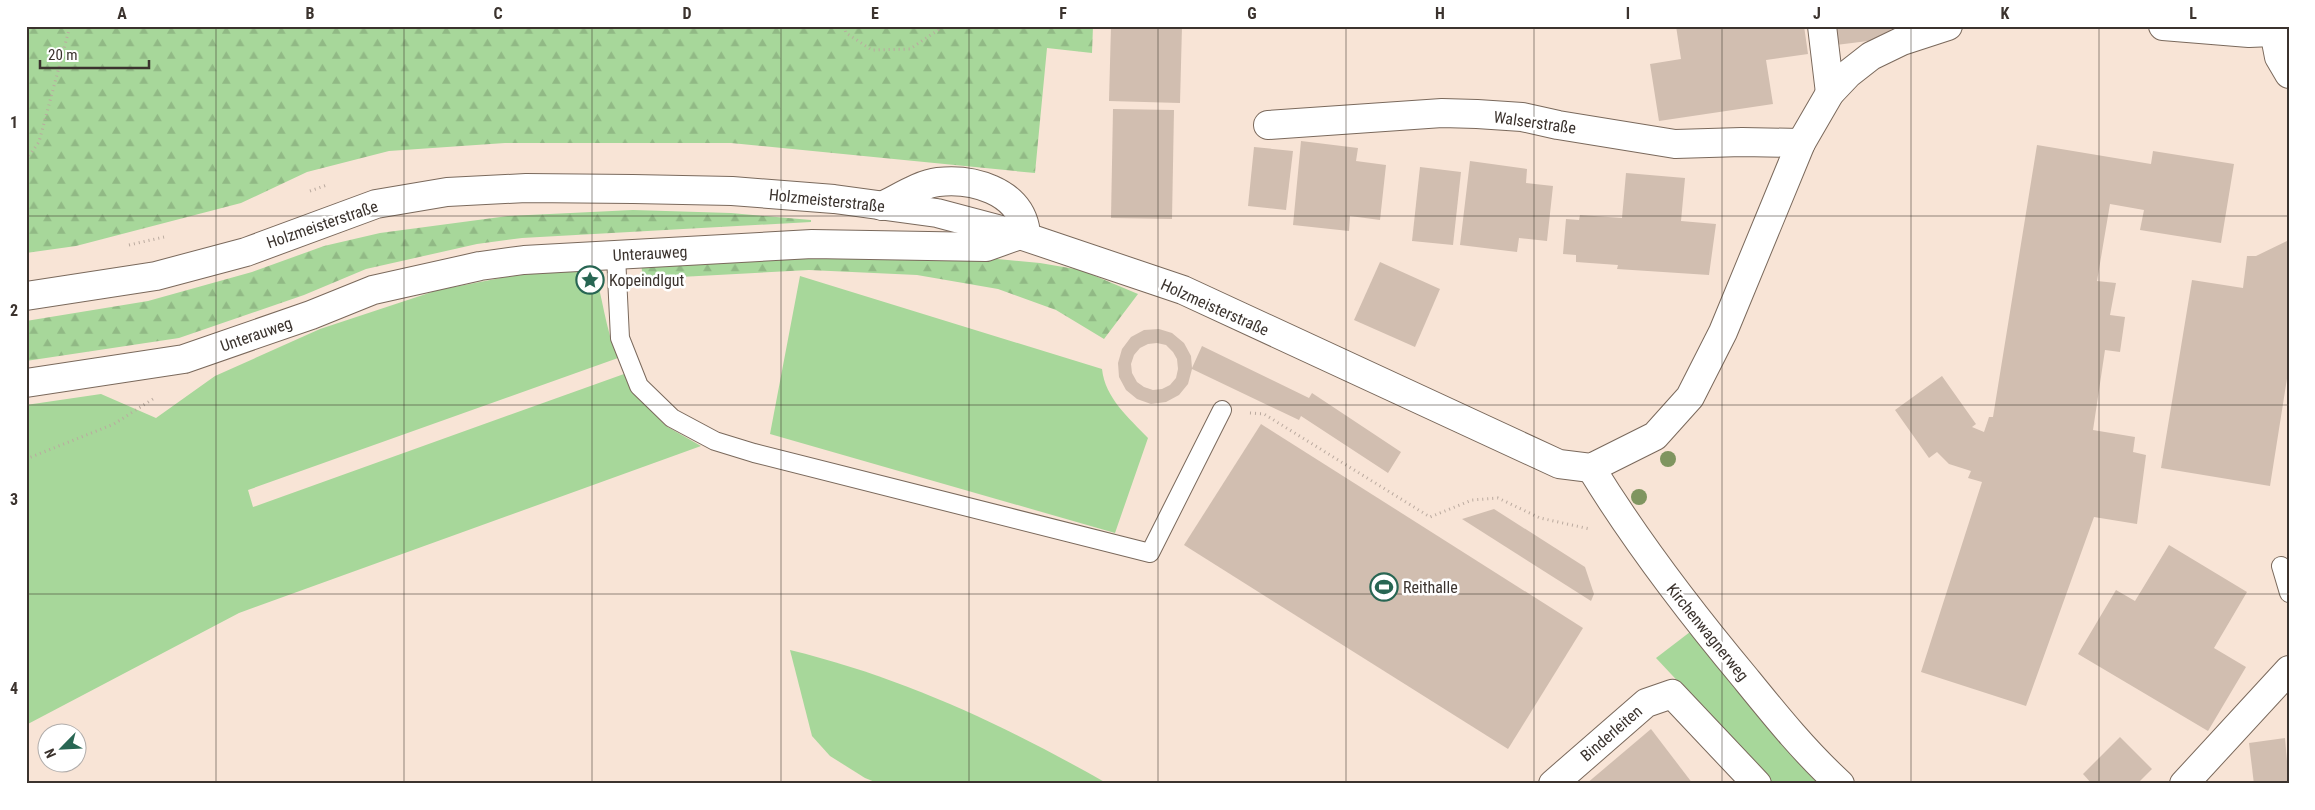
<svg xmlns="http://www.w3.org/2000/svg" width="2315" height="810" viewBox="0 0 2315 810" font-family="'Roboto Condensed',sans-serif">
<defs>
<pattern id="forest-firs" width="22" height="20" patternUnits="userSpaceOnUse" patternTransform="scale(1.25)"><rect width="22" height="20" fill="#a7d79a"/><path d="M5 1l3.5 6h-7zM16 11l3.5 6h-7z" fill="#91b985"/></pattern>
</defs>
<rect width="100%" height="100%" fill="#f8e4d6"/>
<g fill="#a7d79a">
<path d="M 593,266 C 603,297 605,329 618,358 L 248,490 L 253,507 L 624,374 L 631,390 L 666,426 L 701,446 L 239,613 L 26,725 L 26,405 L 101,394 L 156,418 L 215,376 L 320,329 L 438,290 L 506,277 Z"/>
<path d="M 800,276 L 1102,369 C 1105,398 1129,418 1148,438 L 1115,533 L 770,434 Z"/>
<path d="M 1690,632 L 1822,784 L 1774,784 L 1656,658 Z"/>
<path d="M 790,650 C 905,678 1006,726 1108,784 L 880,784 L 865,778 L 830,756 L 812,736 Z"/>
</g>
<g fill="url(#forest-firs)">
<path d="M 26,26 L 1093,26 L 1092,53 L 1047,48 L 1035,173 L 731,143 L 505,143 L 389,151 L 307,172 L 241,203 L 76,246 L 26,253 Z"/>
<path d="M 633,210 L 731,213 L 811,220 L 811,222 L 522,238 L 477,244 L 366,269 L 304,295 L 179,338 L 26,361 L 26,321 L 148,301 L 252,272 L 324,246 L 380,233 L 508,216 Z"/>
<path d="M 812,254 L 987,258 L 1040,263 L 1081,270 L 1138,294 L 1104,339 L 1056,310 L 998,289 L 917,275 L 809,270 L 643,279 L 641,263 Z"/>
</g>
<g fill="#d1beb0" fill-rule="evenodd">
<path d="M 1111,26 L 1182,26 L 1180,103 L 1109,101 Z"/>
<path d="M 1676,26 L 1804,26 L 1808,54 L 1766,60 L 1773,104 L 1659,121 L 1650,64 L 1681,59 Z"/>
<path d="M 1833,26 L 1890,26 L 1892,38 L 1836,45 Z"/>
<path d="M 1113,109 L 1174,110 L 1172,219 L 1111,218 Z"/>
<path d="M 1301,141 L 1358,148 L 1356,161 L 1386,165 L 1380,220 L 1350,216 L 1349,231 L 1293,225 Z"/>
<path d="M 2037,145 L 2151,164 L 2153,151 L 2234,164 L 2221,243 L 2140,230 L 2144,210 L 2110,204 L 2097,281 L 2116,283 L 2110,315 L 2125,317 L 2120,352 L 2105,350 L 2093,430 L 2135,437 L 2133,452 L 2146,455 L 2137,524 L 2094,517 L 2026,706 L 1921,672 L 1982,482 L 1968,478 L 1971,471 L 1949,464 L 1937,452 L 1929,458 L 1895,410 L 1942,376 L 1976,424 L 1972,427 L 1984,432 L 1989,417 L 1993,417 Z"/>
<path d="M 1254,147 L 1293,151 L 1286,210 L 1248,206 Z"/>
<path d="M 1470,161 L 1527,169 L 1526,183 L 1553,186 L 1547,241 L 1519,238 L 1517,252 L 1460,245 Z"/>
<path d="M 1420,167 L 1461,172 L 1453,245 L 1412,241 Z"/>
<path d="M 1626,173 L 1685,178 L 1681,221 L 1716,224 L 1709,275 L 1617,269 L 1618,265 L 1576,262 L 1576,255 L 1563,254 L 1566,219 L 1579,220 L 1580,215 L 1622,218 Z"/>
<path d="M 2289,240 L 2289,366 L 2270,486 L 2161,468 L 2192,280 L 2243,288 L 2247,256 L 2256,256 Z"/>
<path d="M 1380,262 L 1440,289 L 1415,347 L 1354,320 Z"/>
<path d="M 1159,329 L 1172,333 L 1184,343 L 1191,356 L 1192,368 L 1202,346 L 1309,398 L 1312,393 L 1401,452 L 1388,473 L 1301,416 L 1299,420 L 1192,369 L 1188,384 L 1179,395 L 1166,402 L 1151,404 L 1137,399 L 1126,390 L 1119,377 L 1118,363 L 1122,349 L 1131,337 L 1144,330 ZM 1157,343 L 1166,345 L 1173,352 L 1177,359 L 1178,369 L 1176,378 L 1170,385 L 1162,389 L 1153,390 L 1144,387 L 1137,382 L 1132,373 L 1131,364 L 1134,355 L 1140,348 L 1148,344 Z"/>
<path d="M 1261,424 L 1583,628 L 1508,749 L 1184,545 Z"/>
<path d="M 1494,509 L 1585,567 L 1594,594 L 1591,601 L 1462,519 Z"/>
<path d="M 2169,545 L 2247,592 L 2214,648 L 2246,667 L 2208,731 L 2078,654 L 2116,590 L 2135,601 Z"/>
<path d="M 1651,729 L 1693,784 L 1586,784 Z"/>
<path d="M 2120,737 L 2152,769 L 2137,784 L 2092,784 L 2083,774 Z"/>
<path d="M 2285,738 L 2289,784 L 2254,784 L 2249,743 Z"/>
</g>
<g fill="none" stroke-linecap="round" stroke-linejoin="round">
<g stroke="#7a695c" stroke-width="20">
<g id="service">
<path d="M 616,256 L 620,338 L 639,386 L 672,418 L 715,441 L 754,453 L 1150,553 L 1222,410"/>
<path d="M 2281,566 L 2289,593"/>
</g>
</g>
<g stroke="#7a695c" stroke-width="30">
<g id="minor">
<path d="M 1822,26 L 1830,93"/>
<path d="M 1268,125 L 1442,113 L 1477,114 L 1522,117 L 1558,125 L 1675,144 L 1742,142 L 1801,143"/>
<path d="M 26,383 L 184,359 L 311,315 L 373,290 L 480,266 L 524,260 L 812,244 L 986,247 L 1020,235 L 1025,227 C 1017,191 973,178 938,182 C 920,184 899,198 882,206"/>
<path d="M 1591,468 C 1637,543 1690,612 1746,679 C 1776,716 1805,752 1840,784"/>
<path d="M 1553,784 L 1646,703 L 1672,694 L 1757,784"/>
<path d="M 2184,784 L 2289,670"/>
</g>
</g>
<g stroke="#7a695c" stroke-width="30">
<g id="tertiary">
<path d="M 2163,26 L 2249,33 L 2272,32"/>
<path d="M 2273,26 L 2279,57 L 2289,74"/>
<path d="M 26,296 L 156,276 L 246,252 L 376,204 L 447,192 L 526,188 L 633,189 L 732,191 L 834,199 L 937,213 L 1020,235 L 1183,290 L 1559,464 L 1591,468 L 1655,436 L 1690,397 L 1723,332 L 1801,143 L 1830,93 L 1848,74 L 1871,56 L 1902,41 L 1948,26"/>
</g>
</g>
<g stroke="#baaa9f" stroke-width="3" stroke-dasharray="1 4" stroke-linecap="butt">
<path d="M 844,26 L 846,33 L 872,50 L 910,49 L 944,26"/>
<path d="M 26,160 L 39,142 L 70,26"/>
<path d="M 310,191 L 327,185"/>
<path d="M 129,245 L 164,237"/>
<path d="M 1250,413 L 1264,414 L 1430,517 L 1472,500 L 1498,498 L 1540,518 L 1590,529"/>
<path d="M 26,459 L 114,424 L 156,397"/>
</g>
<use href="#service" stroke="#fff" stroke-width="18"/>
<use href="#minor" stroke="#fff" stroke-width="28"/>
<use href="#tertiary" stroke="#fff" stroke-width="28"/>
</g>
<g fill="#7f9560">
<circle cx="1668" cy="459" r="8"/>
<circle cx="1639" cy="497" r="8"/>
</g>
<path fill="none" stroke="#3b332e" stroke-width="1" stroke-opacity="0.55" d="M 216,26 L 216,784M 404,26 L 404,784M 592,26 L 592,784M 781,26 L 781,784M 969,26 L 969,784M 1158,26 L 1158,784M 1346,26 L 1346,784M 1534,26 L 1534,784M 1722,26 L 1722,784M 1911,26 L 1911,784M 2099,26 L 2099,784M 26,216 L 2289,216M 26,405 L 2289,405M 26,594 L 2289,594"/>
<defs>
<g id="sight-ring" transform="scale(1.4375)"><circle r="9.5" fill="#fff" stroke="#286653" stroke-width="1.5"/><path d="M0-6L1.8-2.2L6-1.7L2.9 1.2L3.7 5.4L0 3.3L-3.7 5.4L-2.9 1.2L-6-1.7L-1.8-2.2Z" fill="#286653"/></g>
<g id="stadium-ring" transform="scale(1.4375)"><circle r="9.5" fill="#fff" stroke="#286653" stroke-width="1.5"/><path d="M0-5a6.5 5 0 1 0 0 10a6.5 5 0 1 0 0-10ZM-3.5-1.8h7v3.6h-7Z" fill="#286653"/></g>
</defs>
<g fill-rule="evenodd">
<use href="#sight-ring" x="590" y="280"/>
<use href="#stadium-ring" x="1384" y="587"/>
</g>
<g text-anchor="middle" stroke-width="5" stroke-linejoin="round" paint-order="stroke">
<g font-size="16" fill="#3b332e" stroke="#fff">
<text transform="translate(1535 122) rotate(8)" y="6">Walserstraße</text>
<text transform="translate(827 200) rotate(6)" y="6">Holzmeisterstraße</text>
<text transform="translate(322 224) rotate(-19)" y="6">Holzmeisterstraße</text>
<text transform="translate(650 253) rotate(-3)" y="6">Unterauweg</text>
<text transform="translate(1215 307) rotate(24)" y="6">Holzmeisterstraße</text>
<text transform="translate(256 334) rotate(-19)" y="6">Unterauweg</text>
<text transform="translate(1708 632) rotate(51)" y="6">Kirchenwagnerweg</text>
<text transform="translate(1611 733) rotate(-41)" y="6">Binderleiten</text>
</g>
<g font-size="16" fill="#3b332e" stroke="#fff" text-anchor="start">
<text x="609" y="286">Kopeindlgut</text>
<text x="1403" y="593">Reithalle</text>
</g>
</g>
<rect width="2315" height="810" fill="none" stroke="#ffffff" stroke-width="55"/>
<g transform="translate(62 748) rotate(246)"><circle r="24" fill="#ffffff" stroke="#b1adab"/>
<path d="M0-4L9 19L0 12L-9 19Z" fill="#286653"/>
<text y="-8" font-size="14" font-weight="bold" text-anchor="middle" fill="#3b332e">N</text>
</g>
<path d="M40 60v8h109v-8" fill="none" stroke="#3b332e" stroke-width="2.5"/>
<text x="48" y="60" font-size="15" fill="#3b332e" stroke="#ffffff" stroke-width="4" paint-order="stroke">20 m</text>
<rect x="28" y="28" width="2260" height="754" fill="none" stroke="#3b332e" stroke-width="2"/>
<g font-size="16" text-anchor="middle" font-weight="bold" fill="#3b332e">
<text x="122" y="19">A</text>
<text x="310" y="19">B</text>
<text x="498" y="19">C</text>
<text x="687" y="19">D</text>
<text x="875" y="19">E</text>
<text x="1063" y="19">F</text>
<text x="1252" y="19">G</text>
<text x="1440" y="19">H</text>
<text x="1628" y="19">I</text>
<text x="1817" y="19">J</text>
<text x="2005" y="19">K</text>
<text x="2193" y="19">L</text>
<text x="14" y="128">1</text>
<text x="14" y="316">2</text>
<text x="14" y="505">3</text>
<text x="14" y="694">4</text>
</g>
</svg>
